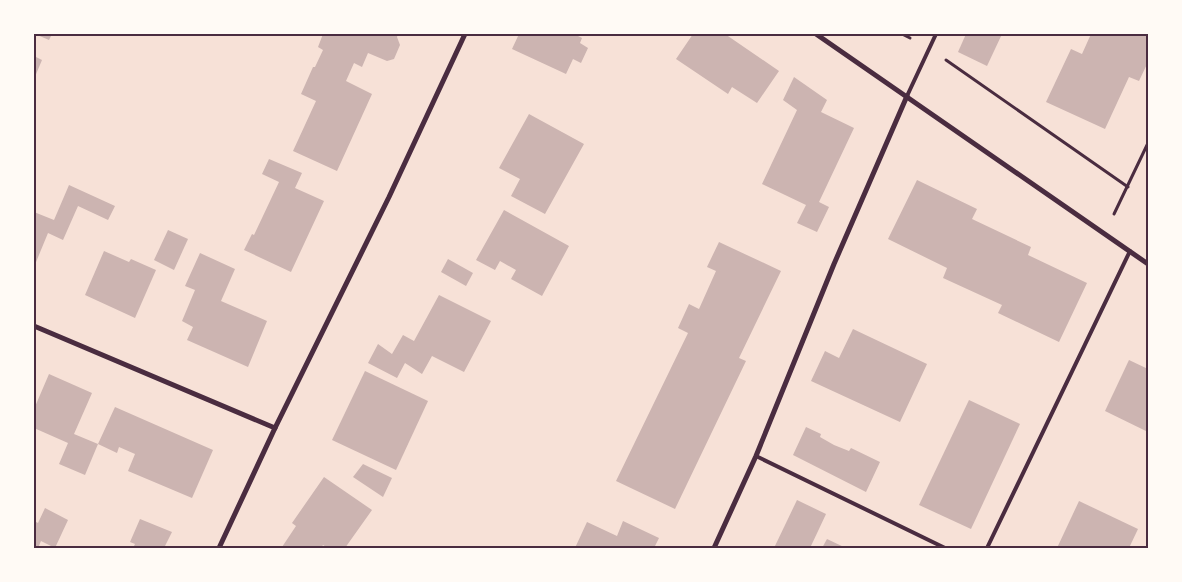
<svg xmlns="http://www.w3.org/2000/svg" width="1182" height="582" viewBox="0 0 1182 582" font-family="Quicksand,sans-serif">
<rect width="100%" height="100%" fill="#f7e1d7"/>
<g fill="#ccb4b1">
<path d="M 35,34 L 52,34 L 49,40 Z"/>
<path d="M 323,34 L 398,34 L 397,37 L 400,45 L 394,59 L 387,61 L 368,53 L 362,67 L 354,63 L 346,81 L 372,94 L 337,171 L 293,151 L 316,101 L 301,94 L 313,67 L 315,67 L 323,50 L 318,47 Z"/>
<path d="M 519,34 L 574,34 L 582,38 L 580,43 L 588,48 L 581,63 L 573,59 L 566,74 L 512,49 Z"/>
<path d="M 693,34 L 725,34 L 779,71 L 757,103 L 732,87 L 728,94 L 676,59 Z"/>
<path d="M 966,34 L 1002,34 L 987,66 L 958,52 Z"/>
<path d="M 1091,34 L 1148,34 L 1148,62 L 1139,81 L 1129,77 L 1105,129 L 1046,102 L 1071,49 L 1082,54 Z"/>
<path d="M 34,56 L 42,60 L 34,79 Z"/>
<path d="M 794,77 L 827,100 L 821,112 L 854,128 L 819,202 L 829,207 L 817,232 L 797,223 L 806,205 L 762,184 L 797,110 L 783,100 Z"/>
<path d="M 529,114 L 584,144 L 545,214 L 511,196 L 520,179 L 499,168 Z"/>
<path d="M 269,159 L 302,173 L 295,188 L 324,201 L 291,272 L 244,250 L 252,234 L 254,235 L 279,182 L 262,174 Z"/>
<path d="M 917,180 L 977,209 L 972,219 L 1031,247 L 1028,255 L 1087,283 L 1059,342 L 998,313 L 1002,305 L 943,278 L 947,268 L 888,239 Z"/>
<path d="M 69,185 L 115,206 L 108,220 L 78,206 L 63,240 L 48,233 L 34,267 L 34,212 L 54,220 Z"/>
<path d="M 504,210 L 569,246 L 542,296 L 511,279 L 516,270 L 500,261 L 495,270 L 476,260 Z"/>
<path d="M 168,230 L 188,239 L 174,270 L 154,260 Z"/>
<path d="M 719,242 L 781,271 L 739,358 L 746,361 L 675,509 L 616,481 L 688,333 L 678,328 L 689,304 L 699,309 L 716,271 L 707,267 Z"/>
<path d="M 104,251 L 129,262 L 131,259 L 156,270 L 135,318 L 85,295 Z"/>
<path d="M 200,253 L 235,269 L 221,301 L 267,321 L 248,367 L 187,340 L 193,327 L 182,321 L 195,290 L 185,286 Z"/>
<path d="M 448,259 L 473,273 L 466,286 L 441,272 Z"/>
<path d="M 439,295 L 491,321 L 464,372 L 432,356 L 422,374 L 405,363 L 397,378 L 368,363 L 378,344 L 392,354 L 403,335 L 414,341 Z"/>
<path d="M 853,329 L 927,364 L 900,422 L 811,381 L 825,351 L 839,358 Z"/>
<path d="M 1129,360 L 1148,369 L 1148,432 L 1105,411 Z"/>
<path d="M 365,371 L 428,401 L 396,470 L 332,440 Z"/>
<path d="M 49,374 L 92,393 L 74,434 L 98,444 L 85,475 L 59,464 L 68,443 L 34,428 L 34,409 Z"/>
<path d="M 969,400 L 1020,424 L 971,529 L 919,505 Z"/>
<path d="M 115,407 L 213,450 L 192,498 L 128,471 L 135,454 L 119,447 L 117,453 L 98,444 Z"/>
<path d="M 806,427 L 821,434 L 820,437 L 834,445 L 849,451 L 851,448 L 880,462 L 866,492 L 793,455 Z"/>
<path d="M 363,464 L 392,478 L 383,497 L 353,477 Z"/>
<path d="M 324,477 L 372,510 L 345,548 L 328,548 L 323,545 L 321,548 L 284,548 L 282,547 L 296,526 L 292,523 Z"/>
<path d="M 797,500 L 826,514 L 819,529 L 810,548 L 774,548 Z"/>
<path d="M 1079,501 L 1138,529 L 1129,548 L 1057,548 Z"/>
<path d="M 45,508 L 68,520 L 55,548 L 41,541 L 38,548 L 34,548 L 34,521 L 38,523 Z"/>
<path d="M 140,519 L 172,532 L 164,548 L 133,548 L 135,544 L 130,542 Z"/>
<path d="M 623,521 L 659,538 L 654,548 L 575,548 L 587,522 L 617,536 Z"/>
<path d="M 827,539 L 846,548 L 822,548 Z"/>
</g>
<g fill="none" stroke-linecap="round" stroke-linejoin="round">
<g stroke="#4a2c40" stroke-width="3">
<path d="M 902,34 L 910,38"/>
<path d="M 946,60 L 1128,187"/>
<path d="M 1114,214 L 1148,143"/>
</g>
<g stroke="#4a2c40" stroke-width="4">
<path d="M 907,96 L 936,34"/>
<path d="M 756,456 L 945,548"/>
<path d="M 987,548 L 1130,251"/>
</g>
<g stroke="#4a2c40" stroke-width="5">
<path d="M 816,34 L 1148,264"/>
<path d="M 34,326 L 275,428"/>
<path d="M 219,548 L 275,428 L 389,197 L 465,34"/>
<path d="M 714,548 L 756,456 L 834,264 L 907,96"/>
</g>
</g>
<rect width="1182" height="582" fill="none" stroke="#fffaf5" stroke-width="70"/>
<rect x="35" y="35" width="1112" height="512" fill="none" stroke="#4a2c40" stroke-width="2"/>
</svg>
